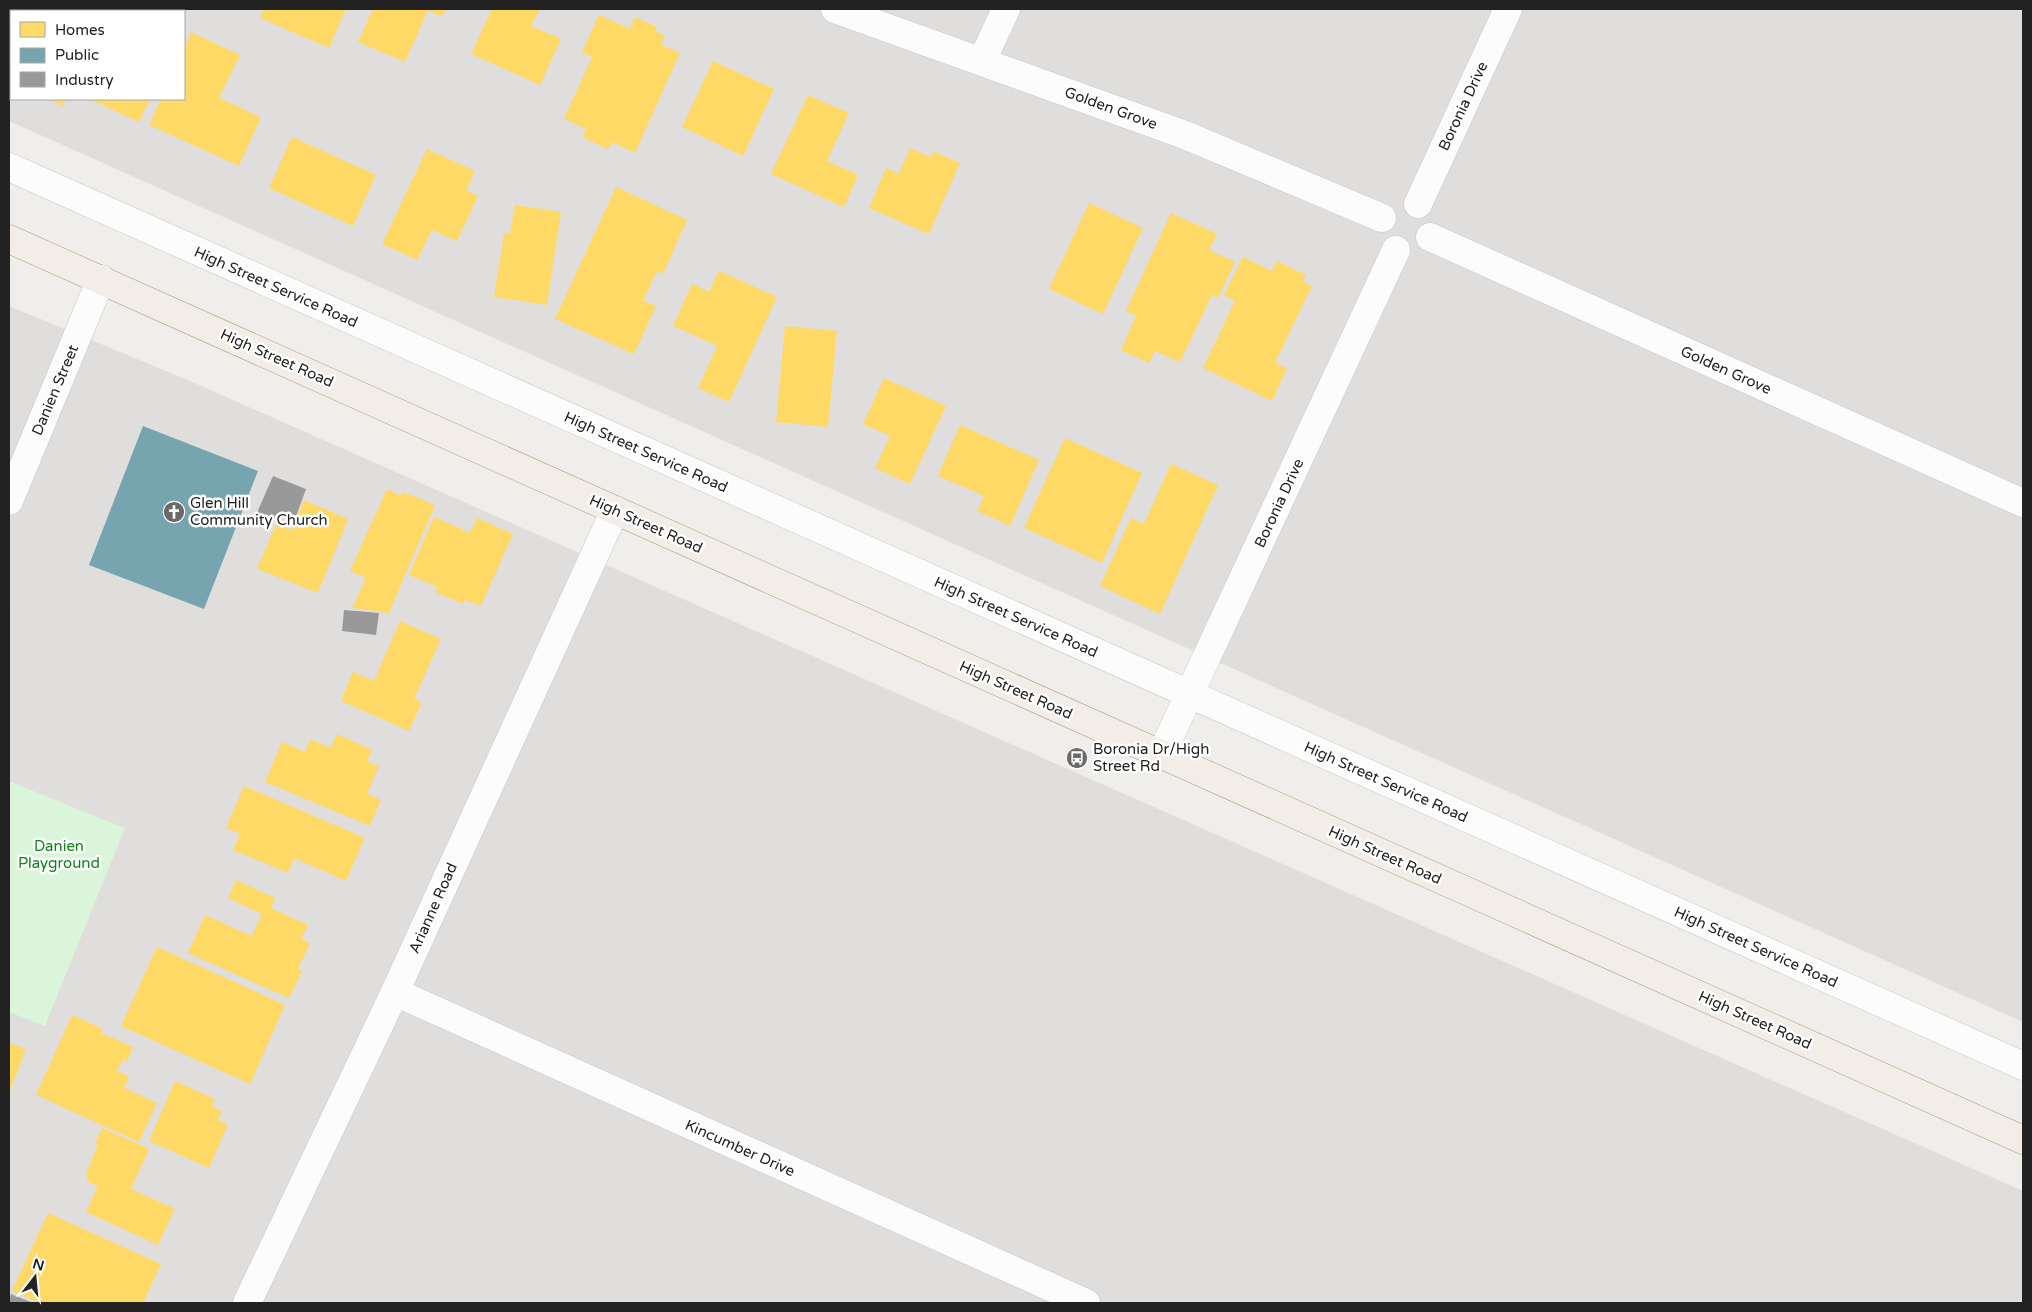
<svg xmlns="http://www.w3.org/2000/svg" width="2032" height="1312" viewBox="0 0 2032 1312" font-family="'Varela Round',sans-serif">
<rect width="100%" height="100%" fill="#f0eeeb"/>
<g fill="#dfdedc" fill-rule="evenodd">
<path d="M 9,9 L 2023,9 L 2023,1022 L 9,121 ZM 11,11 L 184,11 L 184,99 L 11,99 Z"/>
<path d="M 9,306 L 183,378 L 2023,1191 L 2023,1303 L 9,1303 Z"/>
</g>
<path fill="#daf5da" d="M 9,781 L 125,828 L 45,1026 L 9,1012 Z"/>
<path fill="#e0dfde" d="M 38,549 L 207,619 L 125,828 L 9,781 L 9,616 Z"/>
<g fill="#ffd966">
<path d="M 9,9 L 57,9 L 56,11 L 11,11 L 11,81 L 9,80 Z"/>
<path d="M 108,9 L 125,9 L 130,11 L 106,11 Z"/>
<path d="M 264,9 L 346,9 L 329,48 L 260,18 Z"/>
<path d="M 373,9 L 446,9 L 442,17 L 428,10 L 405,62 L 358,42 Z"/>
<path d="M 492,9 L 535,9 L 539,10 L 531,26 L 561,39 L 540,85 L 471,54 Z"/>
<path d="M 599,15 L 630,29 L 635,17 L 657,27 L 655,31 L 665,36 L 661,45 L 680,53 L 635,153 L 612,142 L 608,149 L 582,137 L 586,129 L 564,119 L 592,57 L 582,52 Z"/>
<path d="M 191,32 L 240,55 L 219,98 L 261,117 L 239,166 L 149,125 L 161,99 L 184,99 L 184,49 Z"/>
<path d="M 713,61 L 774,89 L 743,156 L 682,127 Z"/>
<path d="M 808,95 L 849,113 L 827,161 L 858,175 L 844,207 L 771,174 Z"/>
<path d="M 48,99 L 66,99 L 63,106 Z"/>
<path d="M 89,99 L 150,99 L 139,122 Z"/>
<path d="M 292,137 L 376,175 L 353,226 L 269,188 Z"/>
<path d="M 910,148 L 931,157 L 933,151 L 960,163 L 929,234 L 869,208 L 886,168 L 899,174 Z"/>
<path d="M 427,149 L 475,171 L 466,190 L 478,196 L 457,241 L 432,230 L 417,260 L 382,244 Z"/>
<path d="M 616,187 L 687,220 L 663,274 L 657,271 L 643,301 L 656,306 L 634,354 L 555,319 Z"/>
<path d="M 1089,203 L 1143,228 L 1103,314 L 1049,289 Z"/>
<path d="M 515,205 L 561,212 L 547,305 L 494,297 L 504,233 L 510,234 Z"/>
<path d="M 1171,213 L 1217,234 L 1209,250 L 1235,262 L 1218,298 L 1212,295 L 1180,362 L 1155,351 L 1149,363 L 1121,350 L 1136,316 L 1126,311 Z"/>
<path d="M 1243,257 L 1272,271 L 1277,261 L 1306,275 L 1303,282 L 1312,286 L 1275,363 L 1287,368 L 1272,401 L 1203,368 L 1235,301 L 1224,295 Z"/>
<path d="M 719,271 L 777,297 L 729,402 L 698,388 L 717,346 L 673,326 L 692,284 L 709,292 Z"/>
<path d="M 785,326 L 837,331 L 828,427 L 776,422 Z"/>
<path d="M 884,378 L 946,406 L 910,484 L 875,468 L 890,436 L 863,424 Z"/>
<path d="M 960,425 L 1039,460 L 1010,526 L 977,511 L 984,496 L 938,476 Z"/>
<path d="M 1065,438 L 1142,473 L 1102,563 L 1024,528 Z"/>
<path d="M 1171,464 L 1218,485 L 1160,614 L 1100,586 L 1131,518 L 1144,524 Z"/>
<path d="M 387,489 L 401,496 L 403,492 L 435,505 L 389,613 L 352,608 L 366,578 L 350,571 Z"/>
<path d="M 304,500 L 348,519 L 318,593 L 257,569 L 276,524 L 292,530 Z"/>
<path d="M 434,517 L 470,533 L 477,518 L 513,534 L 481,606 L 465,600 L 463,604 L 435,592 L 438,587 L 409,575 Z"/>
<path d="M 400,621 L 441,639 L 414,699 L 422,702 L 409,731 L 341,701 L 353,672 L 374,681 Z"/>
<path d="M 337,734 L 372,750 L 367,762 L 379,766 L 367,794 L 381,800 L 370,826 L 265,782 L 282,742 L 305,752 L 310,739 L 331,748 Z"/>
<path d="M 244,786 L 365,838 L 346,881 L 294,858 L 288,873 L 233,850 L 240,834 L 226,828 Z"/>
<path d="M 236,880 L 275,898 L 271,908 L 308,925 L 301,939 L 310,943 L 298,969 L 302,971 L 289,998 L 188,953 L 205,915 L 252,936 L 262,914 L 228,898 Z"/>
<path d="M 157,947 L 285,1005 L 250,1084 L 121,1026 Z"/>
<path d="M 72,1015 L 103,1029 L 101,1033 L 133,1047 L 127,1061 L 123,1059 L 117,1071 L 129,1076 L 124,1088 L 157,1103 L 139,1142 L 36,1095 Z"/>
<path d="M 9,1043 L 26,1049 L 9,1093 Z"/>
<path d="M 175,1081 L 215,1099 L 212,1106 L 222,1111 L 218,1120 L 228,1124 L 209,1168 L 149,1141 Z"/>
<path d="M 102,1128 L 149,1149 L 131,1189 L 175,1209 L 158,1245 L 86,1212 L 98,1186 L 88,1182 L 86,1173 L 98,1145 L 95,1144 Z"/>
<path d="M 48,1213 L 161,1264 L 143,1303 L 40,1303 L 12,1291 Z"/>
</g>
<path fill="#76a5af" d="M 143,426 L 258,471 L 204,609 L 89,565 Z"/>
<g fill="#999">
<path d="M 273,476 L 306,489 L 294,522 L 276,515 L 270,529 L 253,522 Z"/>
<path d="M 344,610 L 379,613 L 376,635 L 342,631 Z"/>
<path d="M 11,1294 L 33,1303 L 9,1303 Z"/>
</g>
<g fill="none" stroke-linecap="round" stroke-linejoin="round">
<g stroke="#c9c8c7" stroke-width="29">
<g id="minor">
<path d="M 835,9 L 1185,135 L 1382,218"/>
<path d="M 982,61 L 1006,9"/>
<path d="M 9,167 L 2023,1066"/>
<path d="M 1418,204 L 1508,9"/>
<path d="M 1430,237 L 2023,503"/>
<path d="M 9,501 L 101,279"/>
<path d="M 1161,755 L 1396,250"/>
<path d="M 395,992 L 1086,1303"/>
<path d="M 247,1303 L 395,992 L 615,510"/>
</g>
</g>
<g stroke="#a79c86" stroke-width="29">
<path id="major" d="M 9,239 L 2023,1140"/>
</g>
<use href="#minor" stroke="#fdfcfc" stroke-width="28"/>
<use href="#major" stroke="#f3ede7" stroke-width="28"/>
</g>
<defs>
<g id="church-disc" transform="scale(1.125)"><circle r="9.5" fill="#6a6968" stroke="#fff"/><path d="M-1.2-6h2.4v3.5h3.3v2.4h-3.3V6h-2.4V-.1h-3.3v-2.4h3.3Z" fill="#fff"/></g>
<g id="bus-disc" transform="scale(1.125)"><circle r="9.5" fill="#6a6968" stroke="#fff"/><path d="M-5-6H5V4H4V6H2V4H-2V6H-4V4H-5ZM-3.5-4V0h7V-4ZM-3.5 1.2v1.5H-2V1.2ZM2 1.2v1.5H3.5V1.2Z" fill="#fff"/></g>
</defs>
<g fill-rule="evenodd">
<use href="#church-disc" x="174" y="512"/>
<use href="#bus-disc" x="1077" y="758"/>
</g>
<g text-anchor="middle" stroke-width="5" stroke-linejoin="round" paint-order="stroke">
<g font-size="15" fill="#222" stroke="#fff">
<text transform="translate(1463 106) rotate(-65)" y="5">Boronia Drive</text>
<text transform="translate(1111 108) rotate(20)" y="5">Golden Grove</text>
<text transform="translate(276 287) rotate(24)" y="5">High Street Service Road</text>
<text transform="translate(277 358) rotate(24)" y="5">High Street Road</text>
<text transform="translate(1726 370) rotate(24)" y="5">Golden Grove</text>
<text transform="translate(55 390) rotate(-67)" y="5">Danien Street</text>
<text transform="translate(646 452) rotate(24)" y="5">High Street Service Road</text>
<text transform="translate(1279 503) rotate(-65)" y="5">Boronia Drive</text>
<text transform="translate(646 524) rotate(24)" y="5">High Street Road</text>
<text transform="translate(1016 617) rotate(24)" y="5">High Street Service Road</text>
<text transform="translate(1016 690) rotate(24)" y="5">High Street Road</text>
<text transform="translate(1386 782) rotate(24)" y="5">High Street Service Road</text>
<text transform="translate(1385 855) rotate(24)" y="5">High Street Road</text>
<text transform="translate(433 908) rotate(-66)" y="5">Arianne Road</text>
<text transform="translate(1756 947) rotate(24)" y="5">High Street Service Road</text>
<text transform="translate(1755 1020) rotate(24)" y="5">High Street Road</text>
<text transform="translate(740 1148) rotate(24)" y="5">Kincumber Drive</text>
</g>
<g font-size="15" fill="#222" stroke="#fff" text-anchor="start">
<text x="190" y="508">Glen Hill<tspan x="190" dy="17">Community Church</tspan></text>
<text x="1093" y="754">Boronia Dr/High<tspan x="1093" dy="17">Street Rd</tspan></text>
</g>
<g font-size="15" fill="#0c8416" stroke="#fff">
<text x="59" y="851">Danien<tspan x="59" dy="17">Playground</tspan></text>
</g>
</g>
<rect width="2032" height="1312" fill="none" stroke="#222222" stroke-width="20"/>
<rect x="10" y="10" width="175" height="90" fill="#ffffff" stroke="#a7a7a7"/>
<rect x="20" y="22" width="25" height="15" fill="#ffd966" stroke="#a7a7a7"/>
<text x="55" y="35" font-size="15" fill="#222222">Homes</text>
<rect x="20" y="48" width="25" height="15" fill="#76a5af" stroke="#a7a7a7"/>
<text x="55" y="60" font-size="15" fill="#222222">Public</text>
<rect x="20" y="72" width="25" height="15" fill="#999999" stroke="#a7a7a7"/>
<text x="55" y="85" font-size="15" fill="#222222">Industry</text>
<g transform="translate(35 1277) rotate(16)" stroke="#ffffff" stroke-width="4" paint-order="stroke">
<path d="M0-4L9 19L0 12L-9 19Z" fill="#222222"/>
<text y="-8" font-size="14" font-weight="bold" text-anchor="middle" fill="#222222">N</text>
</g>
</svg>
